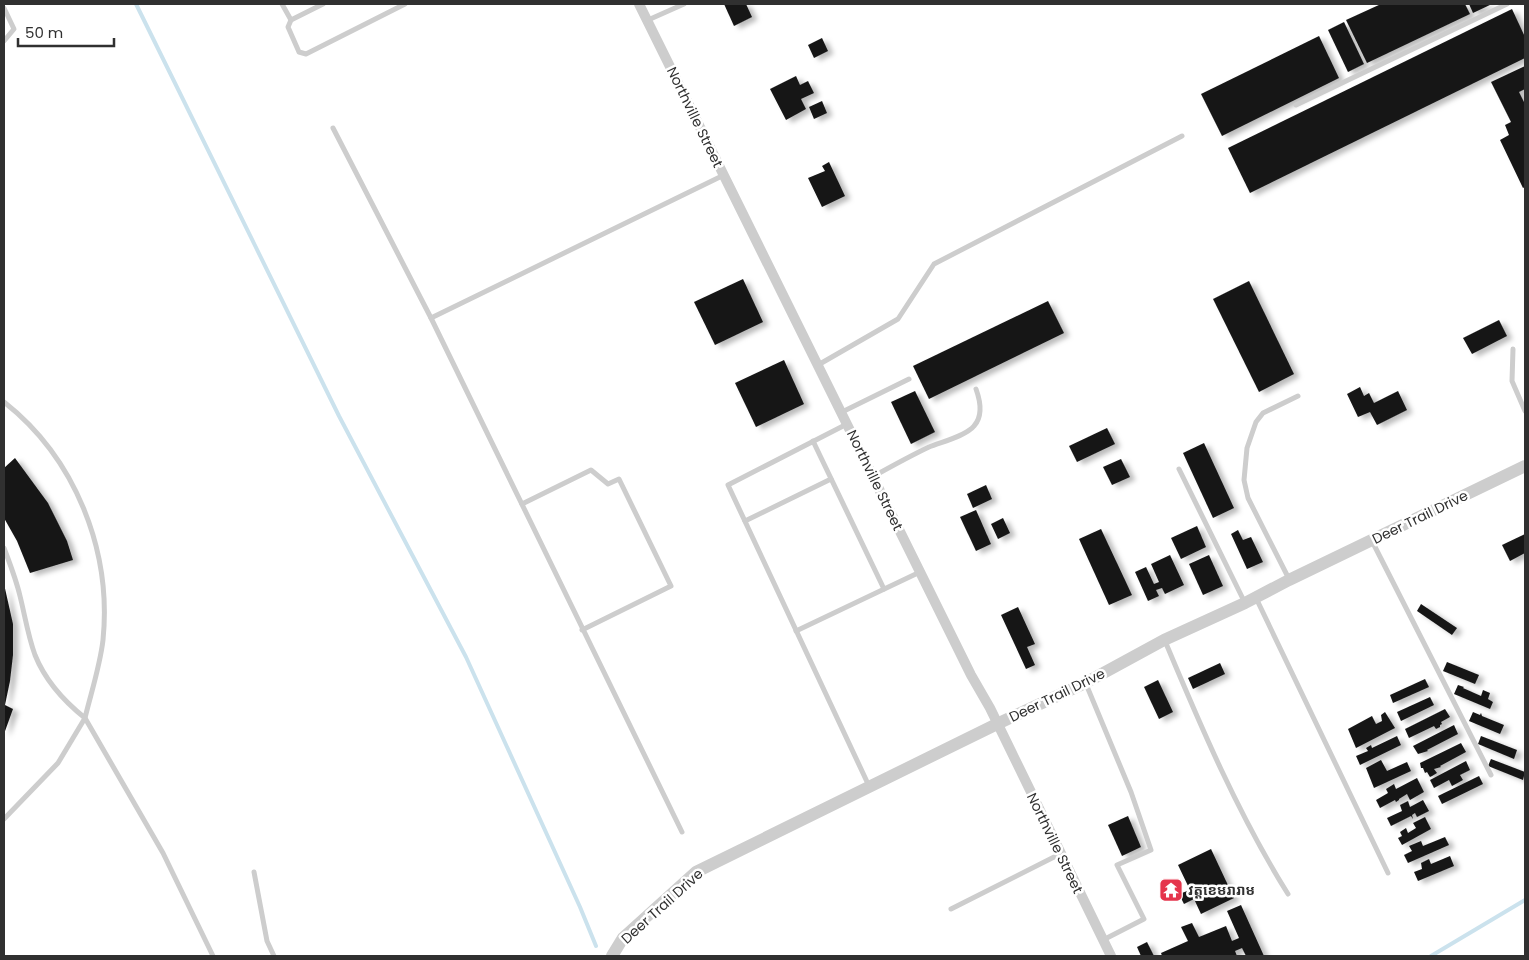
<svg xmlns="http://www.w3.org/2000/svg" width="1529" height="960" viewBox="0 0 1529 960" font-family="Poppins,'Noto Sans Khmer',sans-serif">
<defs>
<filter id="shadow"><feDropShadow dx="5.5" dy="3" stdDeviation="2.5" flood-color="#0004"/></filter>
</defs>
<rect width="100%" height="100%" fill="#fff"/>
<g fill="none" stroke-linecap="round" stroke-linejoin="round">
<g stroke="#cbe2ed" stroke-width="4">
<path d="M 136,4 L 339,416 L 466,657 L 580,907 L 596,946"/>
<path d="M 1431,956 L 1525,900"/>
</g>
</g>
<g fill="#171717" filter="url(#shadow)">
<path d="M 724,4 L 746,4 L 752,17 L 734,26 Z"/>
<path d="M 1381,4 L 1465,4 L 1470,14 L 1367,63 L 1346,20 Z"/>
<path d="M 1469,4 L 1492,4 L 1473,13 Z"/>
<path d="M 1512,9 L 1525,37 L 1525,58 L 1250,193 L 1228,148 Z"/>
<path d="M 1344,22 L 1364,64 L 1348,72 L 1328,30 Z"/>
<path d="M 1319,36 L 1339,78 L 1222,136 L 1201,94 Z"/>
<path d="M 822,38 L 828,51 L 814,58 L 808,45 Z"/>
<path d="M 1525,66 L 1525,89 L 1519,92 L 1525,104 L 1525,187 L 1523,188 L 1500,140 L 1509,135 L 1505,125 L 1511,122 L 1491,82 Z"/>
<path d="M 796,76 L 800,85 L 808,81 L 814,93 L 801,99 L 806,109 L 786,120 L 770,89 Z"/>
<path d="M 822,101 L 827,113 L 814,119 L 809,107 Z"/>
<path d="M 829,162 L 845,196 L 822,207 L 808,178 L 825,171 L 822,166 Z"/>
<path d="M 743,279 L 763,322 L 715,345 L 694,302 Z"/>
<path d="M 1249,281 L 1294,374 L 1259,392 L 1213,299 Z"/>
<path d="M 1048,301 L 1064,333 L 929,399 L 913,366 Z"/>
<path d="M 1499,320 L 1507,336 L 1472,354 L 1463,338 Z"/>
<path d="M 784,360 L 804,404 L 756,427 L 735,383 Z"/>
<path d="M 1360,387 L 1364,396 L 1369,393 L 1374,403 L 1398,391 L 1407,410 L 1377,425 L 1370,412 L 1358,417 L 1347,394 Z"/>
<path d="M 915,391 L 935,432 L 911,444 L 891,402 Z"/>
<path d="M 1107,428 L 1115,444 L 1077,462 L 1069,446 Z"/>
<path d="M 1204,443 L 1234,508 L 1213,518 L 1183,453 Z"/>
<path d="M 15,458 L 48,503 L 67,541 L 73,560 L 30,573 L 17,541 L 4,518 L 4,468 Z"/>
<path d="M 1121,459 L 1130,477 L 1112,485 L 1103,467 Z"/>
<path d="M 986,485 L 992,499 L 973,508 L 967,494 Z"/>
<path d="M 976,510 L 991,544 L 976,551 L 960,517 Z"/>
<path d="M 1003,518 L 1010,533 L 998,539 L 991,524 Z"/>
<path d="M 1197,526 L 1206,547 L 1181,559 L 1171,538 Z"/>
<path d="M 1101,529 L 1132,595 L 1109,605 L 1079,539 Z"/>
<path d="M 1238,530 L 1243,540 L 1251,537 L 1263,562 L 1247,569 L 1231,534 Z"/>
<path d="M 1525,534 L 1525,553 L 1510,561 L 1502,545 Z"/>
<path d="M 1170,555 L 1184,585 L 1165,594 L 1162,588 L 1156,590 L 1159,596 L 1148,601 L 1135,572 L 1146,567 L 1154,584 L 1159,582 L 1151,564 Z"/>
<path d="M 1209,555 L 1223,586 L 1203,595 L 1189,564 Z"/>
<path d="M 4,584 L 13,624 L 13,655 L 10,681 L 5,705 L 13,709 L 4,734 Z"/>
<path d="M 1421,604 L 1457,628 L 1452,635 L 1417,611 Z"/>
<path d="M 1018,607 L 1035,644 L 1027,647 L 1035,665 L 1026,669 L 1001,615 Z"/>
<path d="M 1447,662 L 1479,675 L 1475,684 L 1443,671 Z"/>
<path d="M 1220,663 L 1225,674 L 1193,689 L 1188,678 Z"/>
<path d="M 1425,679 L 1429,687 L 1393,703 L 1390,695 Z"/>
<path d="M 1158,680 L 1173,712 L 1159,719 L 1144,687 Z"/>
<path d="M 1458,685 L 1464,687 L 1463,688 L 1481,696 L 1483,690 L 1490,693 L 1488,699 L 1493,702 L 1490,709 L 1454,694 Z"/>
<path d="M 1430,697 L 1434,705 L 1401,721 L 1397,712 Z"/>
<path d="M 1445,709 L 1450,717 L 1441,722 L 1442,724 L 1440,725 L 1440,727 L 1436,729 L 1434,726 L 1409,738 L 1405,729 Z"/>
<path d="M 1385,712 L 1395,728 L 1356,748 L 1348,729 L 1372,716 L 1376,724 L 1382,721 L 1381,715 Z"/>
<path d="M 1473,712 L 1480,715 L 1481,713 L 1482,716 L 1504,725 L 1500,734 L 1469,721 Z"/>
<path d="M 1454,725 L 1458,734 L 1427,750 L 1428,751 L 1418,754 L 1413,746 Z"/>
<path d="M 1397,736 L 1401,745 L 1360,765 L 1356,756 L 1368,751 L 1366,748 L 1371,745 L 1372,748 Z"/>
<path d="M 1481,736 L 1517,750 L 1514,759 L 1478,744 Z"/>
<path d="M 1461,743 L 1466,752 L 1440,766 L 1441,767 L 1434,769 L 1437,773 L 1432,776 L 1430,777 L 1427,772 L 1425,773 L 1423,768 L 1421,768 L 1420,763 Z"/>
<path d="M 1491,759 L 1525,772 L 1523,780 L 1488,766 Z"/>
<path d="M 1381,760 L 1387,771 L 1407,762 L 1411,771 L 1374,788 L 1366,768 Z"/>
<path d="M 1466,761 L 1470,770 L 1460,775 L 1463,780 L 1452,786 L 1449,780 L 1434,788 L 1430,780 Z"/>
<path d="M 1479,776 L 1483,784 L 1442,804 L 1438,796 Z"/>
<path d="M 1417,778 L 1424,792 L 1410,800 L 1407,794 L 1399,799 L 1399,800 L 1396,802 L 1395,800 L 1380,808 L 1376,800 L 1388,793 L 1386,789 L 1394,784 L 1396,789 Z"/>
<path d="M 1423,800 L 1429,811 L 1417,817 L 1415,813 L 1412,815 L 1413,819 L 1411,816 L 1391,826 L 1387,818 L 1402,811 L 1400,805 L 1408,801 L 1410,807 Z"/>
<path d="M 1128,816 L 1141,847 L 1122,856 L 1108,825 Z"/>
<path d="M 1425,817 L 1431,829 L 1402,845 L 1398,838 L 1402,836 L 1400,832 L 1406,828 L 1408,833 L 1416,828 L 1413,823 Z"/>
<path d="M 1445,837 L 1449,845 L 1408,863 L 1404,855 L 1412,851 L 1409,846 L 1421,841 L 1423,846 Z"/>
<path d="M 1211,849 L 1234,898 L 1201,914 L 1194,899 L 1184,904 L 1179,894 L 1190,890 L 1178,865 Z"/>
<path d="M 1450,856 L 1454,866 L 1418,881 L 1414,872 L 1422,869 L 1421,863 L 1429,859 L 1431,864 Z"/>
<path d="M 1241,905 L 1264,956 L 1246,956 L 1242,948 L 1235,951 L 1237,956 L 1162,956 L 1161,953 L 1188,941 L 1181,927 L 1192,923 L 1199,937 L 1226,926 L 1232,941 L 1239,938 L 1227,911 Z"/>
<path d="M 1147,942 L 1154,956 L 1141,956 L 1137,947 Z"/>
</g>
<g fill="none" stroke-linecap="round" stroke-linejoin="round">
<g stroke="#cdcdcd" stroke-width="5">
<path d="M 282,4 L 291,20"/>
<path d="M 323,4 L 291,20 L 288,27 L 299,52 L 306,54 L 405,4"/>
<path d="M 4,8 L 14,29 L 4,41"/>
<path d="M 648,20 L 684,4"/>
<path d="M 1296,105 L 1507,4"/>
<path d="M 333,128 L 431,318 L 682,832"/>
<path d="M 431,318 L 724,175"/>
<path d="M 1513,349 L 1512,381 L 1525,411"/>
<path d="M 818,365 L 898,319 L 934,264 L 1182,136"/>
<path d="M 4,402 C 75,458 112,550 103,640 C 100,666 91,693 85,718 C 65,702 45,680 35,655 C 28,636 25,616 20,596 C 16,579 10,564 4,548"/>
<path d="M 842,412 L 909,379"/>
<path d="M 847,424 L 728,485 L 869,786"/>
<path d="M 813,441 L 884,589"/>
<path d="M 1179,469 L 1245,603"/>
<path d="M 874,476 C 892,466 910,456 929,447 C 941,442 966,436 974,426 C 983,416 980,400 976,389"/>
<path d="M 522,504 L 591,470 L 608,484 L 619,479 L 671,586 L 582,630"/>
<path d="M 745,521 L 831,479"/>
<path d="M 1372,541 L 1491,775"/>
<path d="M 1289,579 L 1248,498 L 1244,480 L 1247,448 L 1256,422 L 1263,413 L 1298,396"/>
<path d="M 1256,598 L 1388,873"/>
<path d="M 796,631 L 920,572"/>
<path d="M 1165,641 C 1201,727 1238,814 1288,894"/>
<path d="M 1086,684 L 1131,792 L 1151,850 L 1117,865 L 1144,919 L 1103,940"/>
<path d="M 4,819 L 58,763 L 85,718 L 163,853 L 213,956"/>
<path d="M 254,872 L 267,941 L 274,956"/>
<path d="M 951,909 L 1060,854"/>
</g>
<path stroke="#cdcdcd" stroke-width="10" d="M 639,4 L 971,675 L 990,708 L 1111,956"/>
<path stroke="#cdcdcd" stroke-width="12" d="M 612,956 L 623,938 L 696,872 L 997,724 L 1085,683 L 1164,640 L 1245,603 L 1289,580 L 1525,466"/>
</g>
<defs>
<g id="temple-square" transform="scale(1.25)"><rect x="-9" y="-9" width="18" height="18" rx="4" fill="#e5354c" stroke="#fff"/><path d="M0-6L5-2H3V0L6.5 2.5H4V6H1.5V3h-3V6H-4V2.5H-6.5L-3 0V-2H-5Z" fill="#fff"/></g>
</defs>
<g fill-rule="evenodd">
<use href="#temple-square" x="1171" y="890"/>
</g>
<g text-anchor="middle" stroke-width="5" stroke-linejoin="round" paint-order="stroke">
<g font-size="14" fill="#303030" stroke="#fff">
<text transform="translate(695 117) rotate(64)" y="5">Northville Street</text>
<text transform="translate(875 480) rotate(64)" y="5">Northville Street</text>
<text transform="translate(1420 517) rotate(-26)" y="5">Deer Trail Drive</text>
<text transform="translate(1057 695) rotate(-26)" y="5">Deer Trail Drive</text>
<text transform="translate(1055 843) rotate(64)" y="5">Northville Street</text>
<text transform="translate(662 906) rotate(-42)" y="5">Deer Trail Drive</text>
</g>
<g font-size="14" font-weight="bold" fill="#303030" stroke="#fff" text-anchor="start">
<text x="1188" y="895">វត្តខេមរារាម</text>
</g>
</g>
<rect width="1529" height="960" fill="none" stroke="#303030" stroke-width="10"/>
<path d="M18 38v8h96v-8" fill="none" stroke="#303030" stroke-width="2.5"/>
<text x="25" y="38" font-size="15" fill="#303030" stroke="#ffffff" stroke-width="4" paint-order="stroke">50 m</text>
</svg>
